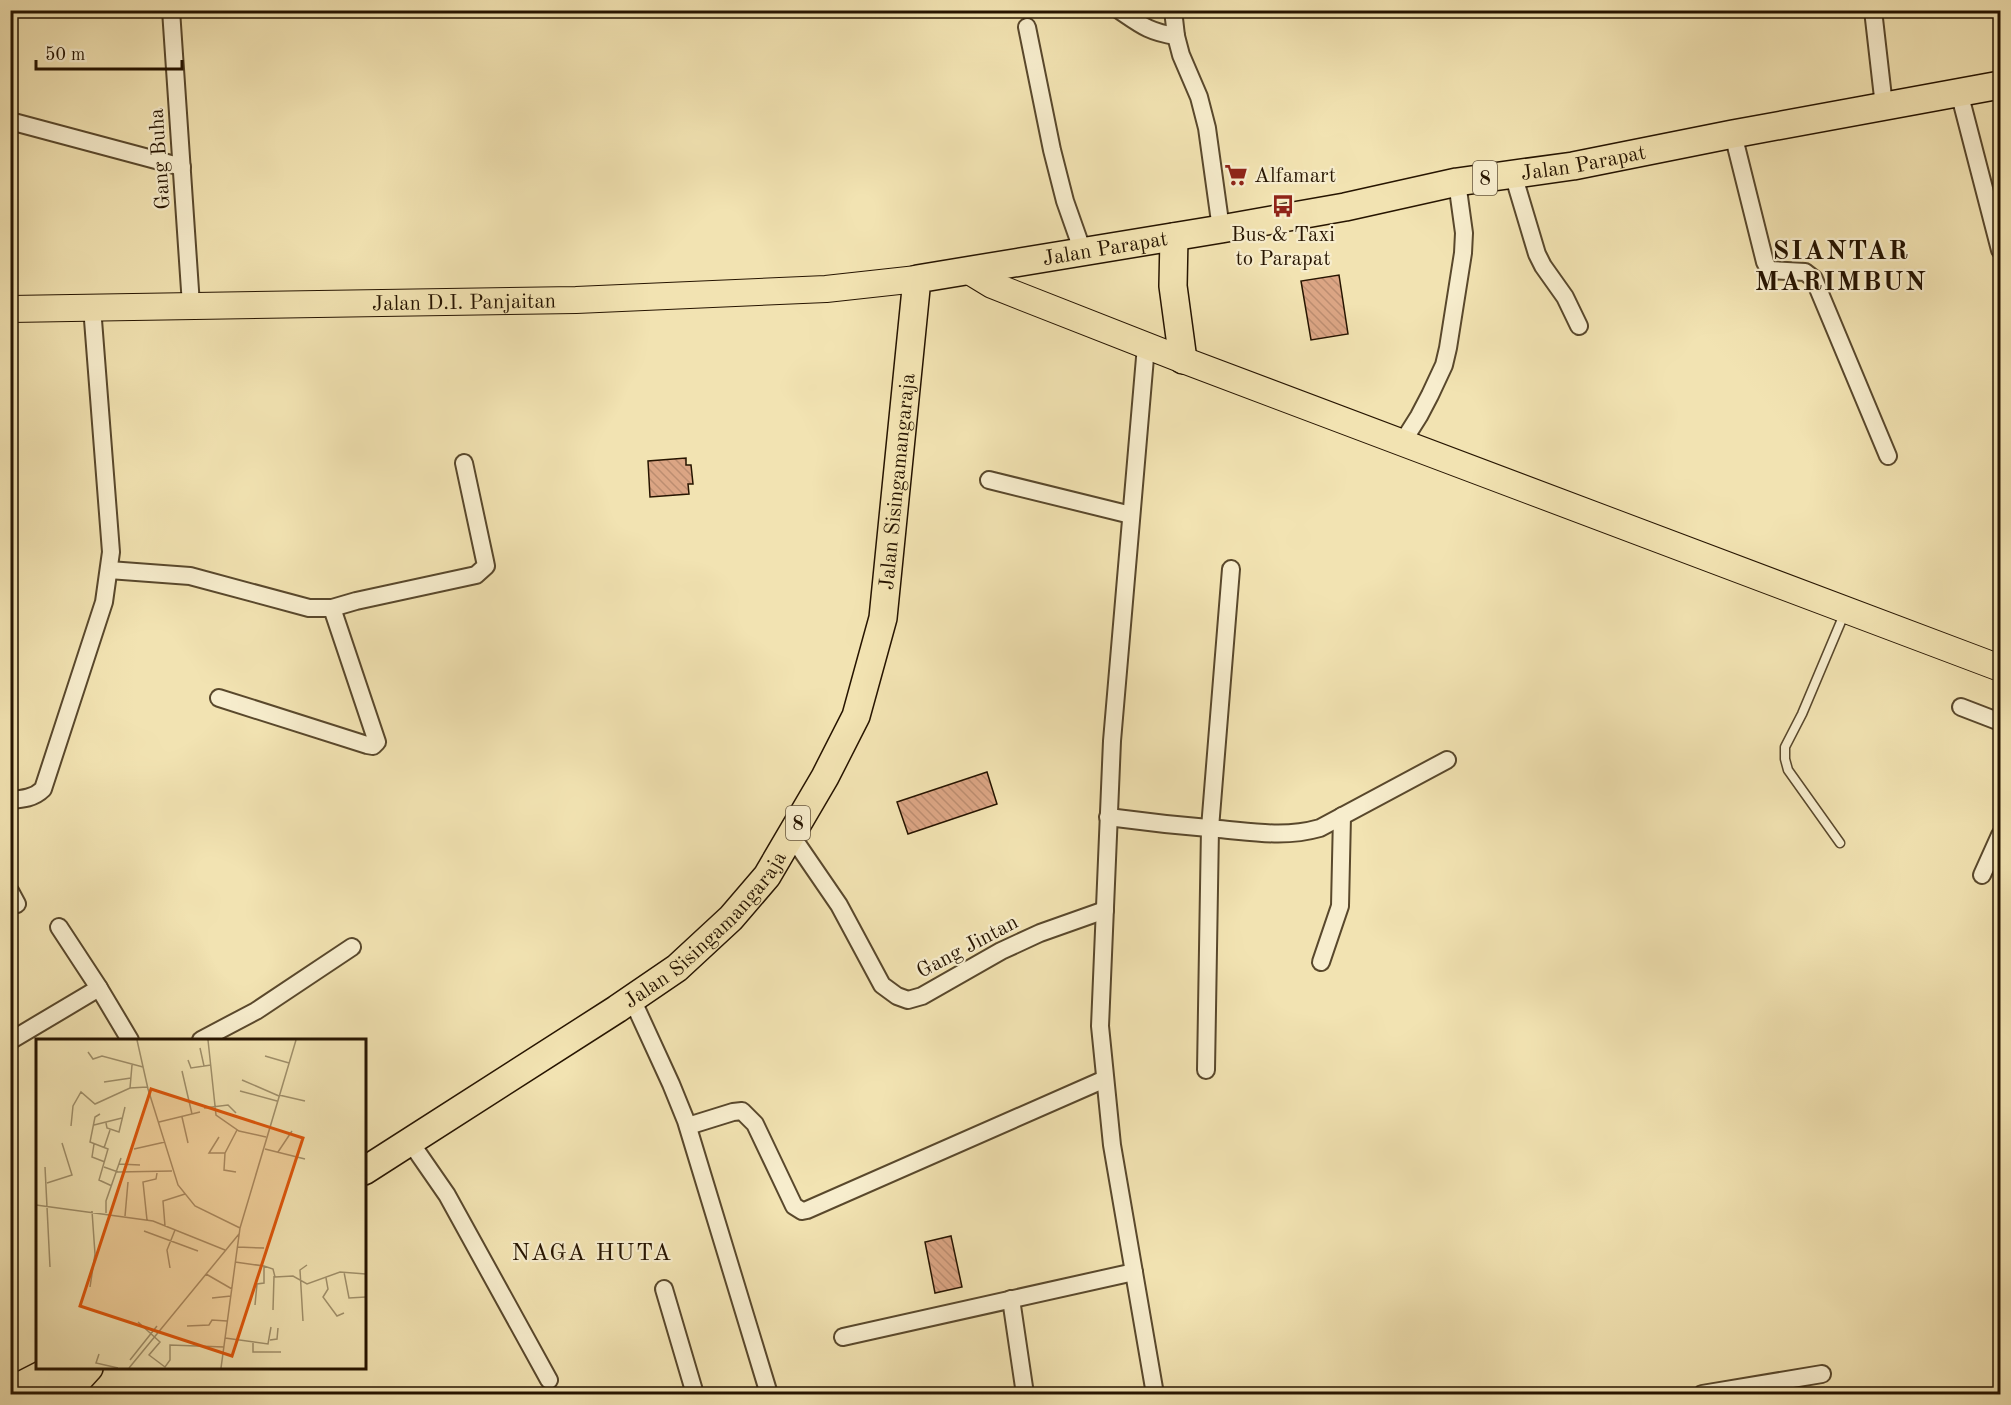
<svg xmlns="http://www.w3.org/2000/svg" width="2011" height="1405" viewBox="0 0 2011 1405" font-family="'Old Standard TT',serif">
<defs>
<pattern id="building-back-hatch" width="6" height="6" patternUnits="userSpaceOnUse" patternTransform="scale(1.5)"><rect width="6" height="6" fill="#dba584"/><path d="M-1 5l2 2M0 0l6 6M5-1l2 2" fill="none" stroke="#bc8d70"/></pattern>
</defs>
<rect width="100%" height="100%" fill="#f2e3b2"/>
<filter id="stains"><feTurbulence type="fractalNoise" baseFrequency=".00333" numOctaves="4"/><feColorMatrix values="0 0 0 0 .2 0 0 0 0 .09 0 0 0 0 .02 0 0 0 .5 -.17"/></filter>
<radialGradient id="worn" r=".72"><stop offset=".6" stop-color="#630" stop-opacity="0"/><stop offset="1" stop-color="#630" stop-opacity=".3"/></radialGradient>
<g fill="url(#building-back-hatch)" stroke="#261400" stroke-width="1.5">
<path d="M 1339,275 L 1348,334 L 1311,340 L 1301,281 Z"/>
<path d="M 686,458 L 686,465 L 691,465 L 693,484 L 688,484 L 689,494 L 650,497 L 648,461 Z"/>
<path d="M 987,772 L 997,804 L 908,834 L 897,802 Z"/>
<path d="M 951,1236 L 962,1287 L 935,1293 L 925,1242 Z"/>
</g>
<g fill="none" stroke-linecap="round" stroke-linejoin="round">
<g stroke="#59482c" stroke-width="11">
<path id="service" d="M 1840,843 L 1788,770 L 1785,759 L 1785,747 L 1802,714 L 1845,612"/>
</g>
<g stroke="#59482c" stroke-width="20">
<g id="minor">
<path d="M 171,10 L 191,305"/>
<path d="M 1119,10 C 1141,25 1149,32 1176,36"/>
<path d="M 1173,10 L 1176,36 L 1181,55 L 1199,97 L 1207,128 L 1221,229"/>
<path d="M 1873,10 L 1884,106"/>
<path d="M 1027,27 L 1052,150 L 1065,201 L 1083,252"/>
<path d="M 1959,92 L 2000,250"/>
<path d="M 10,121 L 182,167"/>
<path d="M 1733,134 L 1765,262 L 1769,270 L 1805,272 L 1814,279 L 1888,456"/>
<path d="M 1513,174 L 1537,254 L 1543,266 L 1565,297 L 1579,326"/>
<path d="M 1146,346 L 1112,741 L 1100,1026 L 1112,1145 L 1155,1394"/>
<path d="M 1402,443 L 1419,416 L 1430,395 L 1444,365 L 1448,348 L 1463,253 L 1464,233 L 1457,182"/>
<path d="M 989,480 L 1131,515"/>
<path d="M 109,570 L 190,576 L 309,608 L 332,608 L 377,742 L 373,746 L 367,745 L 219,698"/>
<path d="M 332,608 L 356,601 L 476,575 L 486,566 L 485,561 L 464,463"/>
<path d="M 1961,707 L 2000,722"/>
<path d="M 10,800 C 23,799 34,798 43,789 L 104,602 L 111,552 L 92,307"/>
<path d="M 1108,817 C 1145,822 1182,826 1219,829 C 1254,832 1285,838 1320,828 L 1447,760"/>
<path d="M 791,835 L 839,905 L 882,985 L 897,996 L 908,1000 L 922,996 L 1001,951 L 1040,933 L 1105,910"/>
<path d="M 1982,875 L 2000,835"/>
<path d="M 10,891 L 17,904"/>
<path d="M 59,927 L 99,988 L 130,1040"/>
<path d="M 1321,962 L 1340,906 L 1342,816"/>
<path d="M 632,999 L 671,1084 L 686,1121 L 769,1394"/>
<path d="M 201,1040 L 256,1011 L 352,947"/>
<path d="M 10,1041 L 99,988"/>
<path d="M 1206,1070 L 1210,828 L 1231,569"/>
<path d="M 688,1126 L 733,1112 L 742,1111 L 755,1124 L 794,1206 L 802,1211 L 807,1210 L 1105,1079"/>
<path d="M 411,1143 L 447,1195 L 549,1380"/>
<path d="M 664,1289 L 695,1394"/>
<path d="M 1011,1299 L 1025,1394"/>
<path d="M 843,1337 L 1134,1272"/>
<path d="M 1702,1394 L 1822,1374"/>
</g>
</g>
<g stroke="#261400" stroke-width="28">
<g id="primary">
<path d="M 969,271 L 992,285 L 1183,360 L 2000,668"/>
<path id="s1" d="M 10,309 L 576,300 L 826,289 L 917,279"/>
</g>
</g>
<g stroke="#261400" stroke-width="30">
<g id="trunk">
<path d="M 1174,237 L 1173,286 L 1183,360"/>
<path id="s2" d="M 364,1171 L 617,1009 L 677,968 L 731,918 L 767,876 L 825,777 L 856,716 L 883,618 L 917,279 L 1221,229 L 1345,207 L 1457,182 L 1573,166 L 1733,134 L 2000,85"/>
<path d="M 10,1391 L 55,1368"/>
<path d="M 58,1394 L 79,1379 L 89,1368"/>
</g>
</g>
<use href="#service" stroke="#f7edcd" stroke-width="8"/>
<use href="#minor" stroke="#f7edcd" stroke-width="16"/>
<use href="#primary" stroke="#f2e3b2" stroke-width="26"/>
<use href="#trunk" stroke="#f2e3b2" stroke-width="27"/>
</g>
<defs>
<g id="supermarket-bare" transform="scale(1.8)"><path d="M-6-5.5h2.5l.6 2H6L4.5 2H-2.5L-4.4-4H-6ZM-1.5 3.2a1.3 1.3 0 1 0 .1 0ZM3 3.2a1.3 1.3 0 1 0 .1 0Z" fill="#8f2418" stroke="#f7edcd" stroke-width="2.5" paint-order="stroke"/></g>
<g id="bus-bare" transform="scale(1.8)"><path d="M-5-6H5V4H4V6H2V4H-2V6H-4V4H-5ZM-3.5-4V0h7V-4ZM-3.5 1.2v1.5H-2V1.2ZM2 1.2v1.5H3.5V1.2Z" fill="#8f2418" stroke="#f7edcd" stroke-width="2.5" paint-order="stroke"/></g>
</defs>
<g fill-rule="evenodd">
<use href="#supermarket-bare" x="1236" y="175"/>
<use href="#bus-bare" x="1283" y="206"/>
</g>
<g text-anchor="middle" stroke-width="4.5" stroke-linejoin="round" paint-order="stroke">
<g fill="#f7edcd" stroke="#65553e" stroke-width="1.5">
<rect x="1473" y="161" width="24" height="34" rx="4.5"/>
<rect x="786" y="806" width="24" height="34" rx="4.5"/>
</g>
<g font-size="20" font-weight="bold" fill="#261400">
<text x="1485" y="185">8</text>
<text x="798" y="830">8</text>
</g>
<g font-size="21" fill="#261400" stroke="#f7edcd">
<text transform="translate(159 159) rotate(-94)" y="7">Gang Buha</text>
<text dy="7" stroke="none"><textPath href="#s2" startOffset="1804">Jalan Parapat</textPath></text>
<text dy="7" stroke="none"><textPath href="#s2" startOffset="1318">Jalan Parapat</textPath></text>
<text dy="7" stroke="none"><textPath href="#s1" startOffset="454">Jalan D.I. Panjaitan</textPath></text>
<text dy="7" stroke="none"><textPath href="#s2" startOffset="924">Jalan Sisingamangaraja</textPath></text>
<text dy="7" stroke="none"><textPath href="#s2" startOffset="420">Jalan Sisingamangaraja</textPath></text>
<text transform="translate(967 946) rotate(-28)" y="7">Gang Jintan</text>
</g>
<g font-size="21" fill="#261400" stroke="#f7edcd" text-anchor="start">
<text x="1254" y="182">Alfamart</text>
<text x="1283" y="241" text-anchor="middle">Bus &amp; Taxi<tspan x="1283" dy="24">to Parapat</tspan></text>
</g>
<g font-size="24" letter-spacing="1.5" fill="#261400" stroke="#f7edcd">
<text x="592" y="1260">NAGA HUTA</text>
</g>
<g font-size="27" font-weight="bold" letter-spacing="1.5" fill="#261400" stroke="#f7edcd">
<text x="1841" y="259">SIANTAR<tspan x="1841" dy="31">MARIMBUN</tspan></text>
</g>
</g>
<g transform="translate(36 1039)">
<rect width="330" height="330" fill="#f2e3b2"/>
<path fill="none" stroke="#a0906b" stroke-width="1.5" d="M 101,1 L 112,50 L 142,146 L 159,167 L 204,189 L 185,329M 172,1 L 180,76 L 203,92 L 230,98M 164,9 L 168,27M 52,13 L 57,20 L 66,17 L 107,28M 229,17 L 253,24M 152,21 L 155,29 L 175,26M 146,32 L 156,75M 206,41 L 243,57M 68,43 L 95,39M 94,49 L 96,26M 204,52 L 241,62M 243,56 L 269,62M 168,69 L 192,66 L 200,74M 64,75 L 59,78 L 54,103 L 72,110 L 63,141 L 76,147M 146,78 L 152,104M 123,83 L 164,73M 70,84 L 71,89 L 83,93 L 89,68M 58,86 L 86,79M 35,87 L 37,67 L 45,53 L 59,65 L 94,49 L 111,48M 183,98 L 173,114 L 189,114 L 201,91M 58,105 L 56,118 L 69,123M 68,109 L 74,91M 98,110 L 129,103M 229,110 L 269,120M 242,113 L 256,92M 189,114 L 188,131 L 200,133M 83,125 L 104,126M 9,128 L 14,228M 68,128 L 82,133 L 136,132M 11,144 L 36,136 L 26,104M 0,166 L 117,182 L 189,211M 70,174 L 70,162 L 85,119M 89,177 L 92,143M 111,181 L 107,143 L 120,140 L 121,134M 129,187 L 127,162 L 149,155M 204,189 L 260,1M 108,192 L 162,212M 201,208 L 228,209M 199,223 L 228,227 L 237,230 L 239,238 L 257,237 L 271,245 L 304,233 L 330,235M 134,229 L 131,211 L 139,191M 308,233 L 313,259 L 330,258M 170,235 L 196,250M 290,239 L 292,250 L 287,258 L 301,277 L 308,274M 54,248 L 59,215 L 56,172M 176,259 L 195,257M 219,266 L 221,245 L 228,244 L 228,227M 237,271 L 238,237M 267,282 L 264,231 L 271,226M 102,283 L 124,303 L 113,316 L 129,328 L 134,321 L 134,306 L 188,308M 151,287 L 173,286 L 176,281 L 191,282M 189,299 L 232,305 L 235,288M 234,301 L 241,300 L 242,289M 217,304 L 217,313 L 245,313M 63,315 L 60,324 L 82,329M 94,321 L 121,287M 93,329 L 203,195"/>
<path fill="#de560b" fill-opacity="0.15" stroke="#de560b" stroke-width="3" d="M 115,50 L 267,99 L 196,317 L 44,267 Z"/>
<rect width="330" height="330" fill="none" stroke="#261400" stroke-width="3"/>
</g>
<rect width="2011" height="1405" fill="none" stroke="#f2e3b2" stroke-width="36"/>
<rect x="12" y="12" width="1987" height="1381" fill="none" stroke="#261400" stroke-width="3"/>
<rect x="18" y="18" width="1975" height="1369" fill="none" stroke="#261400" stroke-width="1.5"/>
<path d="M36 60v9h146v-9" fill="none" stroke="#261400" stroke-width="3"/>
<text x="45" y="60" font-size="18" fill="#261400" stroke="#f7edcd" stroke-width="4.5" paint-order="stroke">50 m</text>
<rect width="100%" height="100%" filter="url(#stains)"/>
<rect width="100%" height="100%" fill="url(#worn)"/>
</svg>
